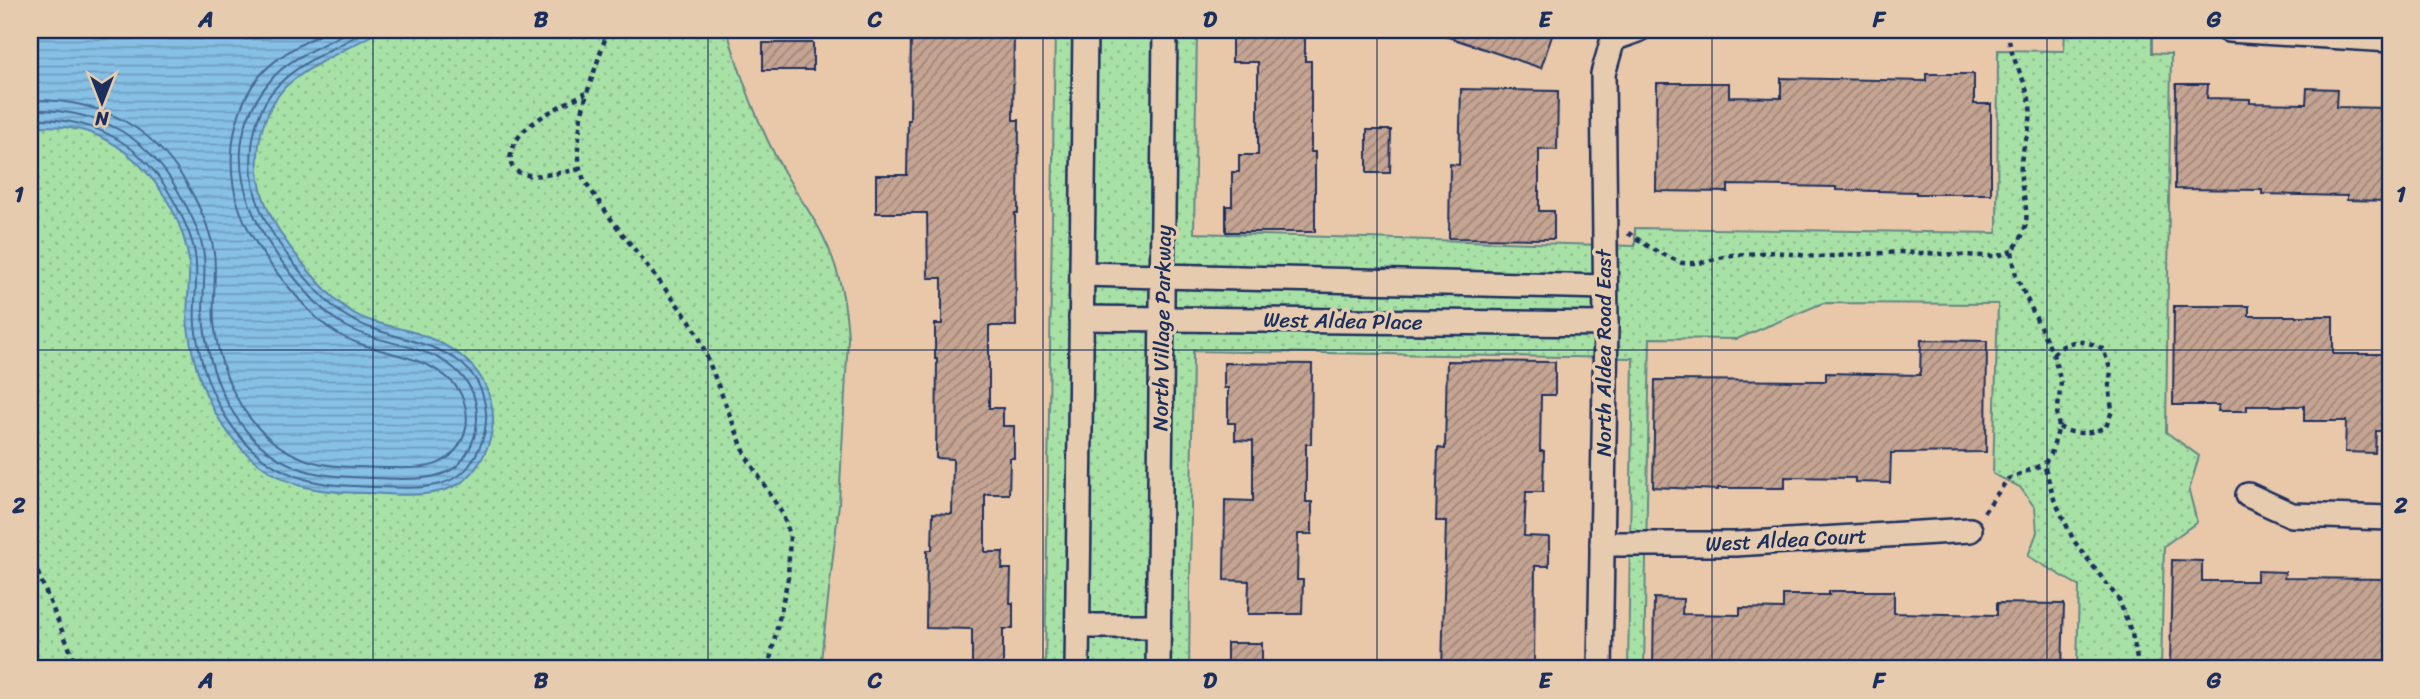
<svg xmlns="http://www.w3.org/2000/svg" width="2420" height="699" viewBox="0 0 2420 699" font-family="Sriracha,sans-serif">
<defs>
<pattern id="green-dots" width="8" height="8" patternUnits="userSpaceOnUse" patternTransform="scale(1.75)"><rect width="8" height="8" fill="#a8e1a6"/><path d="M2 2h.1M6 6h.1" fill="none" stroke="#90c191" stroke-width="1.8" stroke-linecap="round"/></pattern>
<pattern id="water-rules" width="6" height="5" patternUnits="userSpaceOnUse" patternTransform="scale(1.75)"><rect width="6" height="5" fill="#86c0e5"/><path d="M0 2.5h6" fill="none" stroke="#6d9cbd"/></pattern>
<pattern id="building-hatch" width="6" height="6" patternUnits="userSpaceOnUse" patternTransform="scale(1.75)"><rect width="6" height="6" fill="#c5a492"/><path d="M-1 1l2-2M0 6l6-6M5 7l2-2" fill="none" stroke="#9f867a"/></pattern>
</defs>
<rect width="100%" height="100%" fill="#e9c8aa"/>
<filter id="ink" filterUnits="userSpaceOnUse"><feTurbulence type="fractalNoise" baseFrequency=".0143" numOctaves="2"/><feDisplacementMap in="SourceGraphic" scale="14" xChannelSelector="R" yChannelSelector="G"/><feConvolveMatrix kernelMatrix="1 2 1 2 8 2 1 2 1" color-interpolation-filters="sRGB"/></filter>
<g filter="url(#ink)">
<g fill="url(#green-dots)" stroke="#628882" stroke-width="2">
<path d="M 30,30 L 727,30 C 741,78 758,126 783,170 C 795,192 811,212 822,234 C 839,267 846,301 848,338 L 839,504 L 820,669 L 30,669 Z"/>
<path d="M 1055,30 L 1197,30 L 1194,233 L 1635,246 L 1635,228 L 1997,233 L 1998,50 L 2064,51 L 2065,30 L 2152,30 L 2152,53 L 2171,54 L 2166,432 L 2199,456 L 2189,491 L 2197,522 L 2164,546 L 2161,669 L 2077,669 L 2079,586 L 2028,556 L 2037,532 L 2035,508 L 2020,487 L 1993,474 L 1998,304 L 1823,303 L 1737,339 L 1650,338 L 1644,669 L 1628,669 L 1633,358 L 1193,351 L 1189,669 L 1045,669 Z"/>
</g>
<path fill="url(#water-rules)" stroke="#5b86af" stroke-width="2" d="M 30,30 L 381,30 C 351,48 310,64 285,87 C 273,100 265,117 261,133 C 248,189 274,229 308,270 C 321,285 334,300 350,311 C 367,322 387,325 406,330 C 449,342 489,366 493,415 C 494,436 485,459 470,475 C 447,500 401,495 370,493 C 346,493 321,492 298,485 C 230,461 197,394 188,327 C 185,303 192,278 188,255 C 178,203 139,149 88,132 C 70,126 49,126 30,126 Z"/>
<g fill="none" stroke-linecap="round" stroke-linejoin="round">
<g stroke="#466994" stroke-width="2">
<path d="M 30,100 C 104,99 158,128 193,195 C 202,212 211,233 214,253 C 217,276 212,299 214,322 C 220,380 249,440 307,460 C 334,469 366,467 394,468 C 425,469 449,468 463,438 C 471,419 466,394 450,380 C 419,351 371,355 335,332 C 316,320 301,302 286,284 C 245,235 221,190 236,125 C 241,105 251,84 265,70 C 283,52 307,41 329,30"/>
<path d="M 30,110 C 102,109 151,137 184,202 C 193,218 202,238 204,256 C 206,279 201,303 204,326 C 212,387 241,449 304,470 C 326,477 351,477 374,478 C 398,479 442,483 460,463 C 481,438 484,400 461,375 C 430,341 376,347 339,322 C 321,310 307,293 294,277 C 246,220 215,147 270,81 C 290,56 324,46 350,30"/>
<path d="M 30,119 C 98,117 145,145 176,205 C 184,220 192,237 195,254 C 199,277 193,302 195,325 C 203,391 237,460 305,479 C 328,486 352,486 376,487 C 405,488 448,492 468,467 C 480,451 487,433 486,413 C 480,336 394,347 346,316 C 330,306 317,290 304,276 C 266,231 241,190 255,129 C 259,113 267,96 279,84 C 302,60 339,47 367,30"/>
</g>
</g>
<g fill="url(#building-hatch)" stroke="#1b2f5e" stroke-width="2">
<path d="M 911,30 L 1014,30 L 1013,120 L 1019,120 L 1018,213 L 1015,213 L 1016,326 L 989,326 L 989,408 L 1003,408 L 1003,426 L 1014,426 L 1014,458 L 1010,458 L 1009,494 L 985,494 L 985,552 L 1003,552 L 1002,569 L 1011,569 L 1010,603 L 1013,603 L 1013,629 L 1003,629 L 1003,669 L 972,669 L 972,629 L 926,628 L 927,550 L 932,550 L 933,513 L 952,514 L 953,459 L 936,458 L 937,359 L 935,359 L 935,324 L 942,324 L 942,278 L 928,278 L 927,213 L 876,213 L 876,175 L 907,175 L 908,120 L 910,120 Z"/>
<path d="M 1232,30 L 1305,30 L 1305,61 L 1311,61 L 1311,152 L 1315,152 L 1315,232 L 1226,232 L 1226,206 L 1232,206 L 1232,172 L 1239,172 L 1239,155 L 1258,155 L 1258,62 L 1232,62 Z"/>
<path d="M 1440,30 L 1554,30 L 1541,68 L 1439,34 Z"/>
<rect x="763" y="43" width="50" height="27"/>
<path d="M 1926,74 L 1974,74 L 1974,104 L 1991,104 L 1991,194 L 1916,194 L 1916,192 L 1836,190 L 1836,187 L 1728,185 L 1728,192 L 1656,191 L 1657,83 L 1729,83 L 1729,97 L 1781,98 L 1781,78 L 1926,81 Z"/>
<path d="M 2176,84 L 2208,84 L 2207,98 L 2250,99 L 2250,103 L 2306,104 L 2307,88 L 2337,89 L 2336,107 L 2390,108 L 2390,201 L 2347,200 L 2347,196 L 2262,194 L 2262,190 L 2175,189 Z"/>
<path d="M 1461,89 L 1558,91 L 1557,150 L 1539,149 L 1539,211 L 1554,211 L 1554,239 L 1449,238 L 1450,164 L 1459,165 Z"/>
<path d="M 1367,130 L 1391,130 L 1390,173 L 1367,173 Z"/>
<path d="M 2174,306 L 2249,306 L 2249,316 L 2333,316 L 2333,354 L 2390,354 L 2390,431 L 2376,431 L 2375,453 L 2345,452 L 2346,421 L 2304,421 L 2304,406 L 2247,406 L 2247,411 L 2218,411 L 2219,405 L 2173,405 Z"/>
<path d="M 1921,340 L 1987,341 L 1986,452 L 1891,453 L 1890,483 L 1855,482 L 1855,478 L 1785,477 L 1785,488 L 1718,488 L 1718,490 L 1653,487 L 1655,380 L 1826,381 L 1826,373 L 1920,375 Z"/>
<path d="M 1447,361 L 1555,362 L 1555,395 L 1541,395 L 1540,451 L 1544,451 L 1543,492 L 1526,492 L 1524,536 L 1549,537 L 1549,566 L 1535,566 L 1534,669 L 1442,669 L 1446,521 L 1436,521 L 1438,448 L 1445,449 Z"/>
<path d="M 1224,363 L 1312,364 L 1311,444 L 1306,444 L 1306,502 L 1312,502 L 1312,534 L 1298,534 L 1297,580 L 1303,580 L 1302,614 L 1248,614 L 1249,581 L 1224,580 L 1225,500 L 1253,501 L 1253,441 L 1235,440 L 1235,423 L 1228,423 L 1228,388 L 1224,388 Z"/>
<path d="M 2172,560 L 2202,561 L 2202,581 L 2257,581 L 2257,571 L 2285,572 L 2284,578 L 2390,579 L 2390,667 L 2328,666 L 2328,669 L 2255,669 L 2255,667 L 2170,666 Z"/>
<path d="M 1829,591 L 1894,591 L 1894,613 L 1997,615 L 1997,603 L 2064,604 L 2062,669 L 1653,669 L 1654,598 L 1683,599 L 1682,614 L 1740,615 L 1740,608 L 1783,609 L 1783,595 L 1829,595 Z"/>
<rect x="1227" y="643" width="35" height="26"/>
</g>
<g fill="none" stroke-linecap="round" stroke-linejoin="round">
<g stroke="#1b2f5e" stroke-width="28">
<g id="street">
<path d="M 2228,30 L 2390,40"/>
<path d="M 1082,274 L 1605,287"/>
<path d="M 1081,318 L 1606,324"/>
<path d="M 2248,495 L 2292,515 L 2390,518"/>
<path d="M 1602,544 L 1735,544 L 1970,530"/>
<path d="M 1078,626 L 1158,626"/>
<path d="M 1077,669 L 1085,30"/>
<path d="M 1158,669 L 1165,30"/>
<path d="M 1600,669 L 1606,324 L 1603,74 L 1613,39 L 1638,30"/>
</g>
</g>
<g stroke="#1b2f5e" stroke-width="4.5" stroke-dasharray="5 5" stroke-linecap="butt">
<path d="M 608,30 L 587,93 L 581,116 L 578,148 L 580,169 L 584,180 L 611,219 L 690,321 L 699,337 L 746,456 L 782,513 L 790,535 L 788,578 L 768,669"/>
<path d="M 2008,30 C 2009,60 2027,78 2030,106 C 2033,126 2022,145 2021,164 C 2018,200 2040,217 2012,251 L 2016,276 L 2053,354 L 2061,382 L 2057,416 L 2059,427 L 2051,454 L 2044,464 L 2054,499 L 2074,541 L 2119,600 L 2132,634 L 2139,669"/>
<path d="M 580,169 C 563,172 504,188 511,154 C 513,143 520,134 528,127 C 545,113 566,103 586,93"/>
<path d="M 1628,233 L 1656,251 L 1682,263 L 1699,263 L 1732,255 L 1775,252 L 1817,257 L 1900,252 L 1984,256 L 1997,256 L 2012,251"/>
<path d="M 2053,354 C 2069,338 2084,339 2103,349 L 2111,371 L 2109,385 L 2112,411 L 2106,427 C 2090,434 2075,436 2059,427"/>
<path d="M 1984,512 L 2008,479 L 2044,464"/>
<path d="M 30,554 L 78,669"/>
</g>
<use href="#street" stroke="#e6cbae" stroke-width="23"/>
</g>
</g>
<path fill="none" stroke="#1b2f5e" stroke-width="2" stroke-opacity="0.55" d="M 373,30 L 373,669M 708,30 L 708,669M 1043,30 L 1043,669M 1377,30 L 1377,669M 1712,30 L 1712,669M 2047,30 L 2047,669M 30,350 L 2390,350"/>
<g text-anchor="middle" stroke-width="7" stroke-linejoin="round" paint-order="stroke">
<g font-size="21" fill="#1b2f5e" stroke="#e6cbae">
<text transform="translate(1343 321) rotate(1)" y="7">West Aldea Place</text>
<text transform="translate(1162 328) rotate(-89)" y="7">North Village Parkway</text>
<text transform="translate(1604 353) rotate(-90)" y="7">North Aldea Road East</text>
<text transform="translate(1786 540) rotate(-3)" y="7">West Aldea Court</text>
</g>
</g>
<rect width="2420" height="699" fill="none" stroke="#e6cbae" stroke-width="77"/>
<g transform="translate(102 102) rotate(180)" stroke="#e6cbae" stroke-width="5" paint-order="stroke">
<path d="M0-5L12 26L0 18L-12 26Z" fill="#1b2f5e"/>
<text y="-10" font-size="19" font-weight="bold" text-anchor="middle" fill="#1b2f5e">N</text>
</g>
<rect x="38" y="38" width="2344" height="622" fill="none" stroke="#1b2f5e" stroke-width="2.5"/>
<g font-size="23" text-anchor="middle" font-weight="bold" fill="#1b2f5e">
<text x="206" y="27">A</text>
<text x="541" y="27">B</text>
<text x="875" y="27">C</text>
<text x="1210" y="27">D</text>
<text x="1545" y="27">E</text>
<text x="1879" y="27">F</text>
<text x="2214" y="27">G</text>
<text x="19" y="202">1</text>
<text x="2401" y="202">1</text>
<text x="19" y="513">2</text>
<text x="2401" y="513">2</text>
<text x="206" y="688">A</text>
<text x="541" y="688">B</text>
<text x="875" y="688">C</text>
<text x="1210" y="688">D</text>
<text x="1545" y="688">E</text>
<text x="1879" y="688">F</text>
<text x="2214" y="688">G</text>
</g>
</svg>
